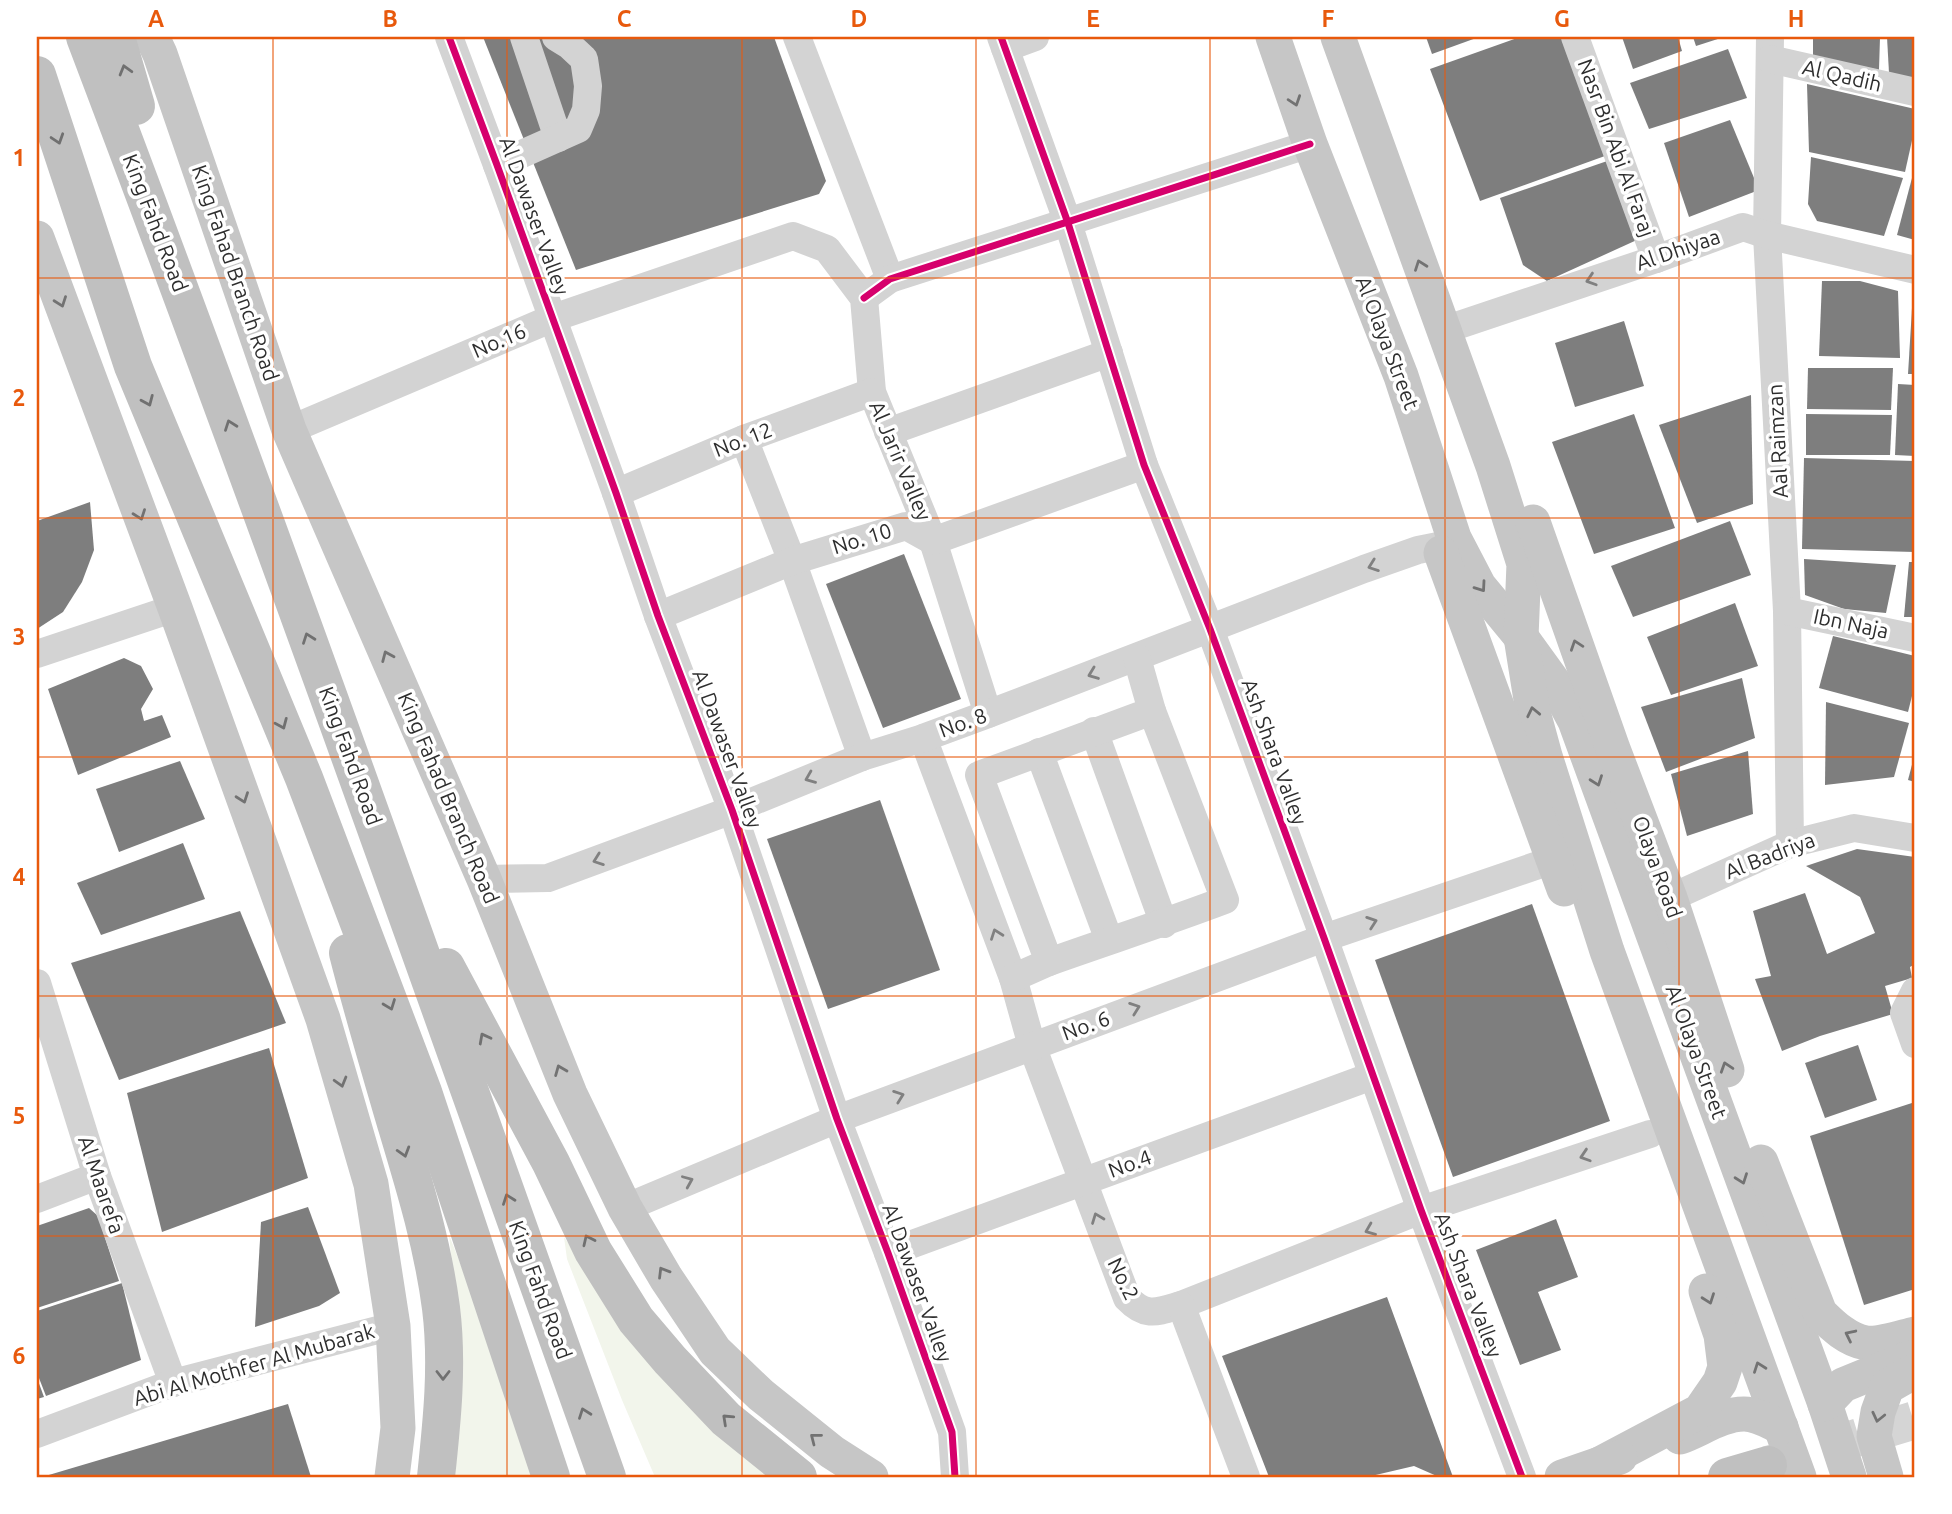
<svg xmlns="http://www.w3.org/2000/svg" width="1952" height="1514" viewBox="0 0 1952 1514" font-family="Ubuntu,sans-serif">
<rect width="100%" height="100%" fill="#fff"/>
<g fill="#f2f5eb">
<path d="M 449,1235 L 494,1349 L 539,1477 L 455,1477 L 463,1366 Z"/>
<path d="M 564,1237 L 635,1338 L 779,1477 L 655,1477 L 622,1400 L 567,1259 Z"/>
</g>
<g fill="#7e7e7e">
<path d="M 483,37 L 774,37 L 826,181 L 819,194 L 576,270 Z"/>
<path d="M 1426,37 L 1479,37 L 1432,54 Z"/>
<path d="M 1520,37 L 1588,37 L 1627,148 L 1480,201 L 1430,69 Z"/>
<path d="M 1622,37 L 1678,37 L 1682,51 L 1633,69 Z"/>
<path d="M 1693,37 L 1724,37 L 1696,46 Z"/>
<path d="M 1813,37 L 1880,37 L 1879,70 L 1813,56 Z"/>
<path d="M 1887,37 L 1915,37 L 1915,80 L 1889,73 Z"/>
<path d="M 1728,49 L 1747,98 L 1649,129 L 1630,83 Z"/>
<path d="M 1807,84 L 1915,109 L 1915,127 L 1905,172 L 1809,152 Z"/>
<path d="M 1730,120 L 1759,190 L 1689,217 L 1664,143 Z"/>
<path d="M 1811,157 L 1903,178 L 1884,236 L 1817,221 L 1808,204 Z"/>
<path d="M 1613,159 L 1639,239 L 1547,281 L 1523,265 L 1500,198 Z"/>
<path d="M 1912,178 L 1915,179 L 1915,240 L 1897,235 Z"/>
<path d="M 1822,281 L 1860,281 L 1898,291 L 1900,358 L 1819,356 Z"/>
<path d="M 1913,292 L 1915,292 L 1915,374 L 1908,374 Z"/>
<path d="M 1624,321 L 1644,386 L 1575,407 L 1555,343 Z"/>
<path d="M 1808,368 L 1893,368 L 1891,410 L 1807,409 Z"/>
<path d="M 1898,384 L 1915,385 L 1915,456 L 1895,455 Z"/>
<path d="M 1751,395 L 1753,504 L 1697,523 L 1659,425 Z"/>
<path d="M 1634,414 L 1675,528 L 1594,554 L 1552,442 Z"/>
<path d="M 1806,414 L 1892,415 L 1890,455 L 1806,455 Z"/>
<path d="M 1804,458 L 1915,461 L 1915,552 L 1802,549 Z"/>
<path d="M 90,502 L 94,550 L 82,582 L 63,612 L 37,629 L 37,521 Z"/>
<path d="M 1730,521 L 1751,575 L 1633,617 L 1611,566 Z"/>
<path d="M 904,554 L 961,699 L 883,728 L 826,584 Z"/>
<path d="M 1804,559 L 1896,565 L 1886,613 L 1844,609 L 1805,595 Z"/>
<path d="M 1909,562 L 1915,562 L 1915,617 L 1904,617 Z"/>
<path d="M 1735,603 L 1758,666 L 1671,695 L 1647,637 Z"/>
<path d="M 1833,636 L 1915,656 L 1915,684 L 1908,712 L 1819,688 Z"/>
<path d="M 124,658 L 141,666 L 153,689 L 141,709 L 144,721 L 162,715 L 171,737 L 78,775 L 48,689 Z"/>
<path d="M 1742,678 L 1755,738 L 1666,772 L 1641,707 Z"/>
<path d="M 1826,702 L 1909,723 L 1894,777 L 1825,785 Z"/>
<path d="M 1748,751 L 1753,814 L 1687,836 L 1671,774 Z"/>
<path d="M 1914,757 L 1915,757 L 1915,782 L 1908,780 Z"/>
<path d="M 180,761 L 205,819 L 119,852 L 96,789 Z"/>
<path d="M 880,800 L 940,970 L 828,1009 L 767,839 Z"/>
<path d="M 183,843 L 205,899 L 101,935 L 77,883 Z"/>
<path d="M 1857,849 L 1915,857 L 1915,964 L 1910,967 L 1912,978 L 1885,986 L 1893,1014 L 1820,1036 L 1782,1051 L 1755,979 L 1771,976 L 1753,911 L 1805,893 L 1827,954 L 1875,933 L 1860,897 L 1806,866 Z"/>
<path d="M 1532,904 L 1610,1121 L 1453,1177 L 1375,960 Z"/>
<path d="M 240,911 L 286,1023 L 119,1080 L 71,963 Z"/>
<path d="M 1858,1045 L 1877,1100 L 1825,1118 L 1805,1063 Z"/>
<path d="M 269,1048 L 308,1178 L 162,1232 L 127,1093 Z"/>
<path d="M 1915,1102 L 1915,1289 L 1864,1305 L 1810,1136 Z"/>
<path d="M 308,1207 L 340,1293 L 319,1306 L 255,1327 L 261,1222 Z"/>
<path d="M 89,1208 L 98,1216 L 119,1281 L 37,1308 L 37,1226 Z"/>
<path d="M 1556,1219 L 1578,1277 L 1538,1292 L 1561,1350 L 1520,1365 L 1476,1250 Z"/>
<path d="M 122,1283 L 141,1360 L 46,1396 L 37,1373 L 37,1311 Z"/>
<path d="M 1387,1297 L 1453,1477 L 1439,1477 L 1414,1466 L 1367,1477 L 1269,1477 L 1222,1356 Z"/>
<path d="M 37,1378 L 44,1397 L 37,1399 Z"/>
<path d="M 288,1404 L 311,1477 L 42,1477 Z"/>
</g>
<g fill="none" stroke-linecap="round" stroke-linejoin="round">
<path stroke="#d5d5d5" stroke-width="38" stroke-dasharray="38 19" stroke-linecap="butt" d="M 1768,1465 L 1915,1420"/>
<g stroke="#d3d3d3" stroke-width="28">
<path d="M 449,37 L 497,165 L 616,493 L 658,616 L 732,810 L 837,1119 L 888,1253 L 952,1432 L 955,1477"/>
<path d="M 524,37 L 558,138"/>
<path d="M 797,37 L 890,279"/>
<path d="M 1001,37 L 1068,223 L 1144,465 L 1210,629 L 1324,938 L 1421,1210 L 1522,1477"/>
<path d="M 1575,37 L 1656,259"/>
<path d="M 1770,37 L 1767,235 L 1787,611 L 1790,844"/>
<path d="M 1005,48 L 1035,37"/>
<path d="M 1770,59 L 1915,92"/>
<path d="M 497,165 L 578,129 L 586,110 L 588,86 L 584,59 L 569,45 L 556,37"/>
<path d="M 864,298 L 890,279 L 1310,144"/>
<path d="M 1444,330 L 1656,259 L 1743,227 L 1767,235 L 1915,270"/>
<path d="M 289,430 L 553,318 L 793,236 L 827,249 L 864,298 L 872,392 L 933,541 L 988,714"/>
<path d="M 888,432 L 1109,353"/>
<path d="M 744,439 L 792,561 L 862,757"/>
<path d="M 616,493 L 744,439 L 872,392"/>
<path d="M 1787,611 L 1915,638"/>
<path d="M 658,616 L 792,561 L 906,526 L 933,541 L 1144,465"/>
<path d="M 37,654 L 175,608"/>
<path d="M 1094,731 L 1164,924"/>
<path d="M 923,738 L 1013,978 L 1032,1046 L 1127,1298 C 1146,1318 1157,1312 1181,1305 L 1421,1210 L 1650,1134"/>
<path d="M 1039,752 L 1109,940"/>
<path d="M 484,879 L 548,878 L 732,810 L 862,757 L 923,738 L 988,714 L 1364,569 L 1418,550 L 1438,546"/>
<path d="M 1670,898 L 1790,844 L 1854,828 L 1915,838"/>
<path d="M 1049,962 C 1108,941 1167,922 1225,900 L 1152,711"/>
<path d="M 1013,978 L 1049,962 L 979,775 L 1152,711 L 1137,658"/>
<path d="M 37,983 L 97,1176 L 173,1383"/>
<path d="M 1915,991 L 1904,1013 L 1915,1044"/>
<path d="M 37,1199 L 97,1176"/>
<path d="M 625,1208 L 837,1119 L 1324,938 L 1553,860"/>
<path d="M 888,1253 L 1372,1076"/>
<path d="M 1181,1305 L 1246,1477"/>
<path d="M 37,1434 L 173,1383 L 393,1326"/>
</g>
<g stroke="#c6c6c6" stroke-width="35">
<path d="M 152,37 L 160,54 L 289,430 L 484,879 L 570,1094 L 625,1208 L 666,1278 L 715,1351 L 761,1395 L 832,1452 L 871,1477"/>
<path d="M 1273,37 L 1310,144 L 1401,376 L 1454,538 L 1479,586 L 1521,637 L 1555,684 L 1575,721 L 1825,1404 L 1849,1477"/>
<path d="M 1338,37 L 1493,466 L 1524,564 L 1521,637 L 1533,712 L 1545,756 L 1607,951 L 1799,1477"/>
<path d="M 37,238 L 175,608 L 323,1019 L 371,1184 L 393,1326 L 398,1428 L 392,1477"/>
<path d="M 1533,522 L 1613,749 L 1670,898 L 1727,1070"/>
<path d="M 1441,553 L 1564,889"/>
<path d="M 1761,1162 L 1820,1313 C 1833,1326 1848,1340 1866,1343 C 1878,1345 1902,1337 1915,1334"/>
<path d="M 1825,1404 L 1843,1385 L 1909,1358"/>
<path d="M 1680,1437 C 1700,1430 1722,1414 1744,1414 C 1757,1414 1770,1422 1781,1427"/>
<path d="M 1598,1465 L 1700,1411 L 1720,1382 L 1725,1367 L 1721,1335 L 1706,1291"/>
<path d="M 1562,1477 L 1620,1457"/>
<path d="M 1886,1477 L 1874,1436 L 1878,1412 L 1887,1387 L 1915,1371"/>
</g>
<g stroke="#c0c0c0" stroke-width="38">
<path d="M 85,37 C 266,514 436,996 607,1477"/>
<path d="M 116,37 L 136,106"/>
<path d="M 37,75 L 133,366 L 304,778 L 423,1092 L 551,1477"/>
<path d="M 348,953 C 363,1012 380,1069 397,1127 C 415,1187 433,1246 441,1308 C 448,1364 442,1421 436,1477"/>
<path d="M 446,967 L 551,1163 L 593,1251 L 636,1320 L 670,1360 L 726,1419 L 798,1477"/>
<path d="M 1727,1477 L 1768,1465"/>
</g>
<g stroke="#fff" stroke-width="11">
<g id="cycleway">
<path d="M 449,37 L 497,165 L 616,493 L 658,616 L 732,810 L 837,1119 L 888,1253 L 952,1432 L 955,1477"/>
<path d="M 1001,37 L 1068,223 L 1144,465 L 1210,629 L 1324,938 L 1421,1210 L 1522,1477"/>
<path d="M 864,298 L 890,279 L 1310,144"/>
</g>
</g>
<use href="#cycleway" stroke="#d6006c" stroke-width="7"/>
</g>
<defs><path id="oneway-chevron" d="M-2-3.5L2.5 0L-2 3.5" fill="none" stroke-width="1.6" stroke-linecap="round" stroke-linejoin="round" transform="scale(1.75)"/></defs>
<g stroke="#707070">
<use href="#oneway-chevron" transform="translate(125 70) rotate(-106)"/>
<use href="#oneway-chevron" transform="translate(58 139) rotate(72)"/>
<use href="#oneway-chevron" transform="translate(148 401) rotate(67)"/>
<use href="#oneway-chevron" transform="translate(230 425) rotate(-110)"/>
<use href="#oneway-chevron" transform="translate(308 638) rotate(-110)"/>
<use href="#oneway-chevron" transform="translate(282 724) rotate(67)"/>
<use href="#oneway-chevron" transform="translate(390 1005) rotate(69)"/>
<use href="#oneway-chevron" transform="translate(484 1038) rotate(-118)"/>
<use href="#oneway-chevron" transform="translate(404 1152) rotate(73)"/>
<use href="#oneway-chevron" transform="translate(508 1199) rotate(-110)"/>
<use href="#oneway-chevron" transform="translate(588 1240) rotate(-115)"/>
<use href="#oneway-chevron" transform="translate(443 1375) rotate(90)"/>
<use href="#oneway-chevron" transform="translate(584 1413) rotate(-110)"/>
<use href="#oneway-chevron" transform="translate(727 1419) rotate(-137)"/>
</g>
<g stroke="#727272">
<use href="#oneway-chevron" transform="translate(1295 101) rotate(71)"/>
<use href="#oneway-chevron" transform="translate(1420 265) rotate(-110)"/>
<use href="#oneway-chevron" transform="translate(61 302) rotate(70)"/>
<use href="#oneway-chevron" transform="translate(140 515) rotate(70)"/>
<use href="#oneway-chevron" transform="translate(1481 587) rotate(55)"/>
<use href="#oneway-chevron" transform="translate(1576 645) rotate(-109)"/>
<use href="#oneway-chevron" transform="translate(387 656) rotate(-113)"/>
<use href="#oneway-chevron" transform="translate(1533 712) rotate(-102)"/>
<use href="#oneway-chevron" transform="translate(1597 781) rotate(70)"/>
<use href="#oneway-chevron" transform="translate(243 798) rotate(70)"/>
<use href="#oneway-chevron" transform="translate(1726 1067) rotate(-108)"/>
<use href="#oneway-chevron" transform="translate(560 1070) rotate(-112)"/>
<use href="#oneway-chevron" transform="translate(341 1082) rotate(74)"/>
<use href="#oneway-chevron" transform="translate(1742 1179) rotate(70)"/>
<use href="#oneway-chevron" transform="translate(663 1272) rotate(-121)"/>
<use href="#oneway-chevron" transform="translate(1709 1299) rotate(70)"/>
<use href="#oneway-chevron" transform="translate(1850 1335) rotate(-154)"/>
<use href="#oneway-chevron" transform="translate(1759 1367) rotate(-110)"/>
<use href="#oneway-chevron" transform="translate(1878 1417) rotate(103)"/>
<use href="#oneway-chevron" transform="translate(815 1438) rotate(-142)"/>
</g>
<g stroke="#808080">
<use href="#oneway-chevron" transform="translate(1591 280) rotate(162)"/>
<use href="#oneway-chevron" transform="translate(1373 566) rotate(160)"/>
<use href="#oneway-chevron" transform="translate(1093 674) rotate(159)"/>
<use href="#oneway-chevron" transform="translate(810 778) rotate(158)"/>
<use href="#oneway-chevron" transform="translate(598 860) rotate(160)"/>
<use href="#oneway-chevron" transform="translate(1372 922) rotate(-19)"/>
<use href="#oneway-chevron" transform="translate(996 934) rotate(-110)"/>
<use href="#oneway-chevron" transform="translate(1135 1008) rotate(-20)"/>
<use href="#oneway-chevron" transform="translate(899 1096) rotate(-20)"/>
<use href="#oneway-chevron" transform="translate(1585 1156) rotate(162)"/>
<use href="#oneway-chevron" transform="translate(688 1181) rotate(-23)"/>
<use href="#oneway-chevron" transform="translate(1097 1218) rotate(-111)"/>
<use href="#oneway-chevron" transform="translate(1370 1230) rotate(158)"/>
</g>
<path fill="none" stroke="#e8590c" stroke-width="2" stroke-opacity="0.55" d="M 273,37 L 273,1477M 507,37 L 507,1477M 742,37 L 742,1477M 976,37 L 976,1477M 1210,37 L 1210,1477M 1445,37 L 1445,1477M 1679,37 L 1679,1477M 37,278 L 1915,278M 37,518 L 1915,518M 37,757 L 1915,757M 37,996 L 1915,996M 37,1236 L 1915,1236"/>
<g text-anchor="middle" stroke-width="7" stroke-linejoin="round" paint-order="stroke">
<g font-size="21" fill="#2e2e2e" stroke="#fff">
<text transform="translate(1842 76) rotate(13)" y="7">Al Qadih</text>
<text transform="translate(1616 148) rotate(70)" y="7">Nasr Bin Abi Al Faraj</text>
<text transform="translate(534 216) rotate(70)" y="7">Al Dawaser Valley</text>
<text transform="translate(155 223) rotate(69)" y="7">King Fahd Road</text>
<text transform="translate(1678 250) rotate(-19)" y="7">Al Dhiyaa</text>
<text transform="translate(235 273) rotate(71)" y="7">King Fahad Branch Road</text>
<text transform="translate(499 341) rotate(-23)" y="7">No.16</text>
<text transform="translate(1387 343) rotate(69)" y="7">Al Olaya Street</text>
<text transform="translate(743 440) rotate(-21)" y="7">No. 12</text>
<text transform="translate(1778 441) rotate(-93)" y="7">Aal Raimzan</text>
<text transform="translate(900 461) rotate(67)" y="7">Al Jarir Valley</text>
<text transform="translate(862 539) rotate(-17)" y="7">No. 10</text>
<text transform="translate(1851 624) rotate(12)" y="7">Ibn Naja</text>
<text transform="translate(963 723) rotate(-20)" y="7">No. 8</text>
<text transform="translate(727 749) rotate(70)" y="7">Al Dawaser Valley</text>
<text transform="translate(1274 752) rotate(70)" y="7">Ash Shara Valley</text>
<text transform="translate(350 756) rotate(70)" y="7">King Fahd Road</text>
<text transform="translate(448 798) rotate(67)" y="7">King Fahad Branch Road</text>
<text transform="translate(1770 856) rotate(-21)" y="7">Al Badriya</text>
<text transform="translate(1657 867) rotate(70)" y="7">Olaya Road</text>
<text transform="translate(1086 1026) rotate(-20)" y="7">No. 6</text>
<text transform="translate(1696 1052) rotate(70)" y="7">Al Olaya Street</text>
<text transform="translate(1130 1164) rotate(-20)" y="7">No.4</text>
<text transform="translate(101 1185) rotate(71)" y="7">Al Maarefa</text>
<text transform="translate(1123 1279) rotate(64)" y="7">No.2</text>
<text transform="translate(917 1283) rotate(70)" y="7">Al Dawaser Valley</text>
<text transform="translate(1468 1285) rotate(69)" y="7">Ash Shara Valley</text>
<text transform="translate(540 1290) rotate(70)" y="7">King Fahd Road</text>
<text transform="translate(254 1365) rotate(-16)" y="7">Abi Al Mothfer Al Mubarak</text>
</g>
</g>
<rect width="1952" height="1514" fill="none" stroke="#ffffff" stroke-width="77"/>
<rect x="38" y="38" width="1875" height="1438" fill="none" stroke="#e8590c" stroke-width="2.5"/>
<g font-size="23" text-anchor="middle" font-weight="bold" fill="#e8590c">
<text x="156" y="27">A</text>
<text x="390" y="27">B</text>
<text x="624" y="27">C</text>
<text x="859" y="27">D</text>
<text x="1093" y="27">E</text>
<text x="1328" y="27">F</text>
<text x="1562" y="27">G</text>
<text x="1796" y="27">H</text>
<text x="19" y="166">1</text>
<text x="19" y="406">2</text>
<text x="19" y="645">3</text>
<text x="19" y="885">4</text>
<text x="19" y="1124">5</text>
<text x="19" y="1364">6</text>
</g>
</svg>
